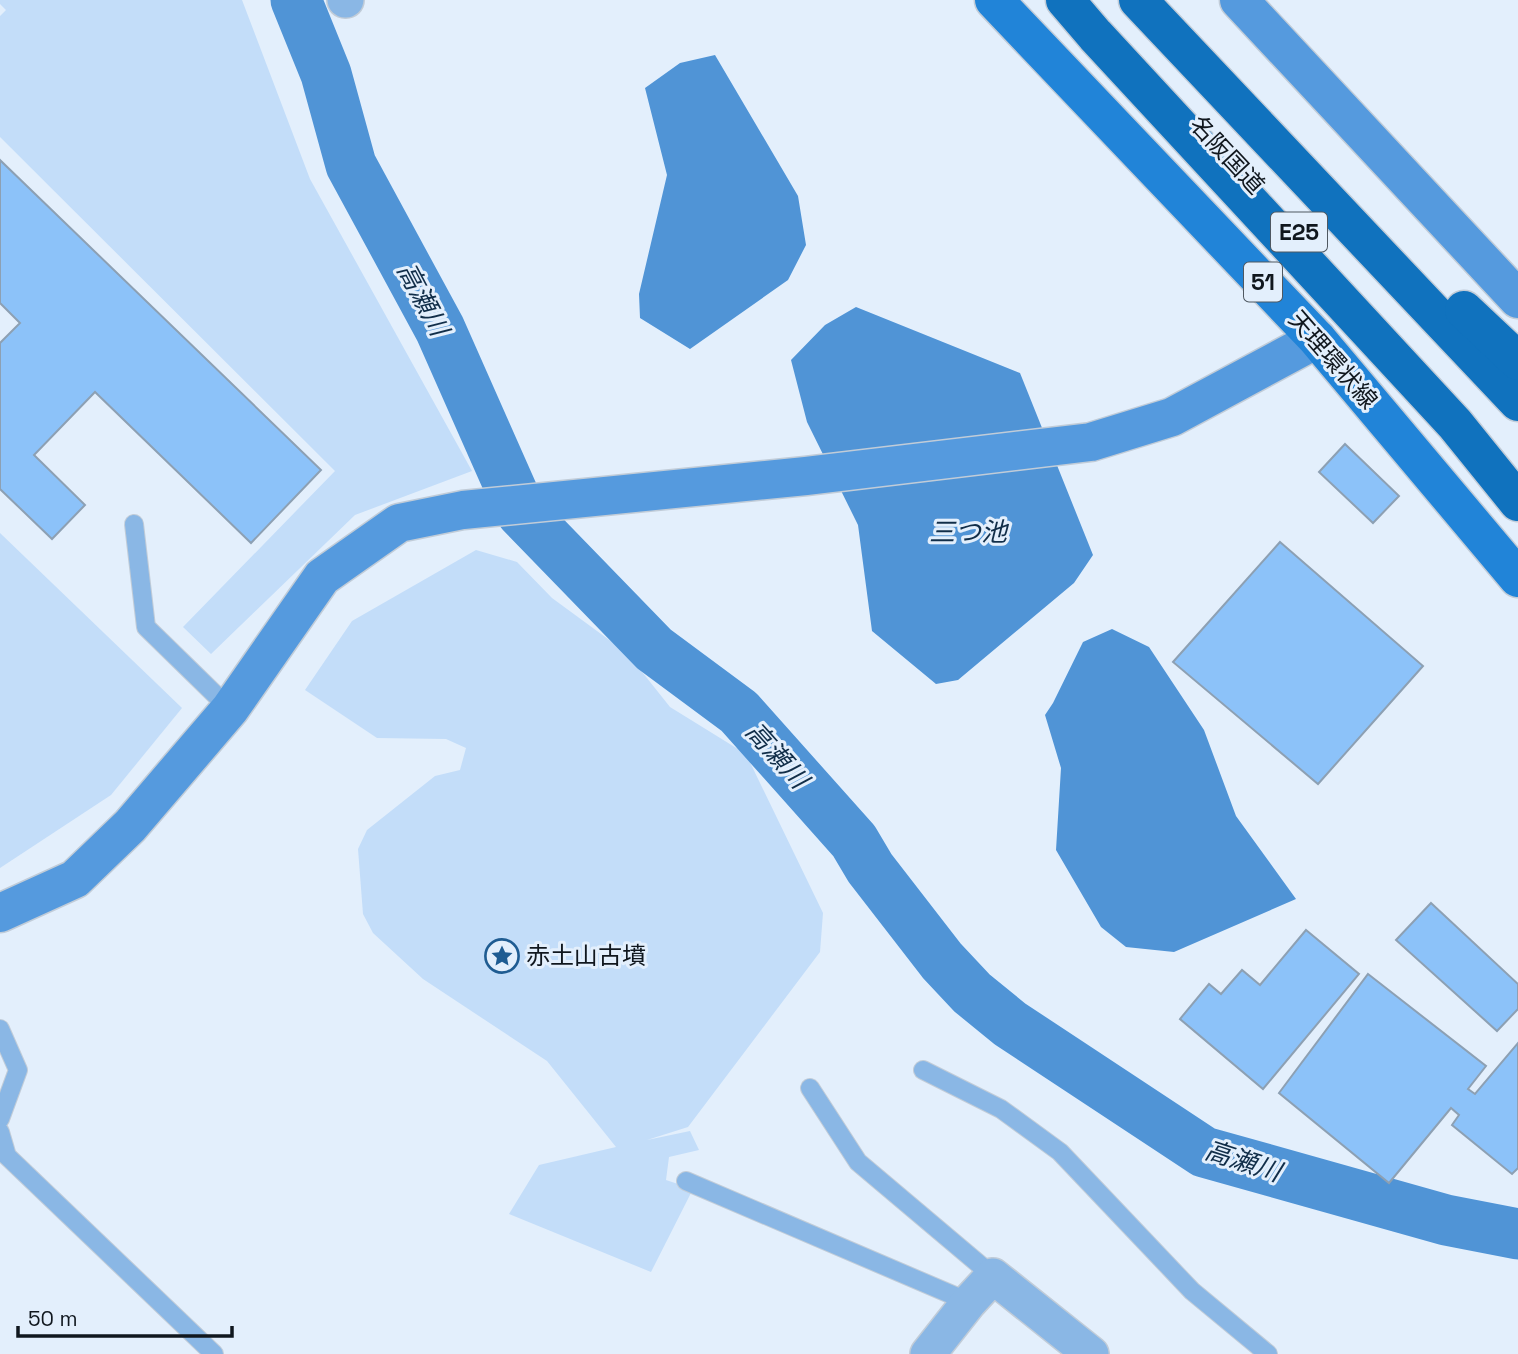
<svg xmlns="http://www.w3.org/2000/svg" width="1518" height="1354" viewBox="0 0 1518 1354" font-family="'Space Grotesk','Noto Sans JP',sans-serif">
<rect width="100%" height="100%" fill="#e3effc"/>
<g fill="#c3ddf9">
<path d="M 0,0 L 242,0 L 310,179 L 472,471 L 355,515 L 211,654 L 183,627 L 335,471 L 0,137 L 0,16 L 6,10 L 0,4 Z"/>
<path d="M 0,533 L 182,708 L 111,795 L 0,868 Z"/>
<path d="M 476,550 L 517,562 L 552,598 L 627,653 L 670,707 L 746,754 L 823,913 L 820,952 L 688,1127 L 647,1140 L 690,1131 L 699,1150 L 669,1157 L 666,1180 L 693,1189 L 651,1272 L 509,1214 L 539,1165 L 616,1147 L 547,1061 L 423,979 L 373,933 L 363,914 L 358,849 L 367,830 L 435,776 L 460,770 L 466,748 L 446,739 L 377,738 L 305,690 L 352,621 Z"/>
</g>
<g fill="#5094d6">
<path d="M 715,55 L 798,196 L 806,245 L 788,280 L 690,349 L 640,318 L 639,294 L 667,175 L 645,88 L 680,63 Z"/>
<path d="M 856,307 L 1020,373 L 1093,555 L 1074,583 L 958,680 L 936,684 L 872,631 L 858,525 L 807,422 L 791,360 L 825,325 Z"/>
<path d="M 1112,629 L 1149,647 L 1204,730 L 1236,816 L 1296,899 L 1174,952 L 1126,947 L 1101,927 L 1056,850 L 1061,768 L 1045,715 L 1053,703 L 1083,642 Z"/>
</g>
<g fill="none" stroke-linecap="round" stroke-linejoin="round">
<path stroke="#5094d6" stroke-width="51" d="M 296,0 L 326,74 L 351,165 L 440,329 L 521,512 L 654,649 L 739,712 L 854,841 L 870,868 L 942,961 L 972,993 L 1010,1024 L 1204,1152 L 1446,1220 L 1518,1234"/>
</g>
<g fill="#8cc2f9" stroke="#8da0b3" stroke-width="2">
<path d="M 0,160 L 321,470 L 251,543 L 95,392 L 34,455 L 85,505 L 52,539 L 0,489 L 0,343 L 20,323 L 0,303 Z"/>
<path d="M 1345,444 L 1399,496 L 1373,523 L 1319,472 Z"/>
<path d="M 1280,542 L 1423,666 L 1318,784 L 1173,662 Z"/>
<path d="M 1431,903 L 1518,984 L 1518,1009 L 1497,1031 L 1396,940 Z"/>
<path d="M 1306,930 L 1359,974 L 1263,1089 L 1180,1019 L 1209,984 L 1221,994 L 1242,970 L 1260,985 Z"/>
<path d="M 1368,974 L 1486,1066 L 1468,1089 L 1475,1094 L 1518,1043 L 1518,1168 L 1512,1174 L 1452,1125 L 1459,1115 L 1451,1108 L 1389,1183 L 1279,1093 Z"/>
</g>
<g fill="none" stroke-linecap="round" stroke-linejoin="round">
<g stroke="#c1ccd8" stroke-width="20">
<g id="lane">
<path d="M 134,524 L 146,627 L 230,709"/>
<path d="M 0,1029 L 18,1070 L 0,1119"/>
<path d="M 923,1070 L 1001,1109 L 1060,1152 L 1192,1291 L 1268,1354"/>
<path d="M 810,1088 L 858,1162 L 993,1276"/>
<path d="M 0,1132 L 7,1156 L 214,1354"/>
<path d="M 686,1181 L 969,1302"/>
</g>
</g>
<g stroke="#c1ccd8" stroke-width="38">
<g id="street">
<path d="M 345,0 L 346,0"/>
<path d="M 928,1354 L 969,1302 L 993,1276 L 1091,1354"/>
</g>
</g>
<g stroke="#c1ccd8" stroke-width="41">
<g id="secondary">
<path d="M 1239,0 L 1518,299"/>
<path d="M 0,913 L 75,879 L 130,826 L 230,709 L 322,577 L 399,523 L 463,510 L 806,476 L 1091,442 L 1172,417 L 1317,339"/>
</g>
</g>
<g stroke="#c1ccd8" stroke-width="41">
<path id="primary" d="M 994,0 L 1317,339 L 1518,578"/>
</g>
<g stroke="#c1ccd8" stroke-width="41">
<g id="highway">
<path d="M 1065,0 L 1095,35 L 1455,424 L 1518,502"/>
<path d="M 1138,0 L 1518,402"/>
<path d="M 1464,310 L 1518,361"/>
</g>
</g>
<use href="#lane" stroke="#8ab7e5" stroke-width="18"/>
<use href="#street" stroke="#8ab7e5" stroke-width="35"/>
<use href="#secondary" stroke="#559ade" stroke-width="38"/>
<use href="#primary" stroke="#2184d8" stroke-width="38"/>
<use href="#highway" stroke="#1072be" stroke-width="38"/>
</g>
<defs>
<g id="sight-ring" transform="scale(1.75)"><circle r="9.5" fill="#e3effc" stroke="#1f5c92" stroke-width="1.5"/><path d="M0-6L1.8-2.2L6-1.7L2.9 1.2L3.7 5.4L0 3.3L-3.7 5.4L-2.9 1.2L-6-1.7L-1.8-2.2Z" fill="#1f5c92"/></g>
</defs>
<g fill-rule="evenodd">
<use href="#sight-ring" x="502" y="956"/>
</g>
<g text-anchor="middle" stroke-width="6" stroke-linejoin="round" paint-order="stroke">
<g fill="#e3effc" stroke="#4f5861" stroke-width="2">
<rect x="1271" y="212.5" width="56" height="39" rx="5"/>
<rect x="1244" y="262.5" width="38" height="39" rx="5"/>
</g>
<g font-size="23" font-weight="bold" fill="#10171e">
<text x="1299" y="240">E25</text>
<text x="1263" y="290">51</text>
</g>
<g font-size="24" fill="#10171e" stroke="#e3effc">
<text transform="translate(1227 155) rotate(47)" y="8">名阪国道</text>
<text transform="translate(1333 360) rotate(49)" y="8">天理環状線</text>
</g>
<g font-size="24" fill="#10171e" stroke="#e3effc" text-anchor="start">
<text x="526" y="964">赤土山古墳</text>
</g>
<g font-size="26" font-style="italic" fill="#112e49" stroke="#e3effc">
<text transform="translate(423 299) rotate(62)" y="9">高瀬川</text>
<text x="968" y="541">三つ池</text>
<text transform="translate(777 755) rotate(48)" y="9">高瀬川</text>
<text transform="translate(1243 1161) rotate(18)" y="9">高瀬川</text>
</g>
</g>
<path d="M18 1326v10h214v-10" fill="none" stroke="#10171e" stroke-width="3.5"/>
<text x="28" y="1326" font-size="21" fill="#10171e" stroke="#e3effc" stroke-width="5" paint-order="stroke">50 m</text>
</svg>
